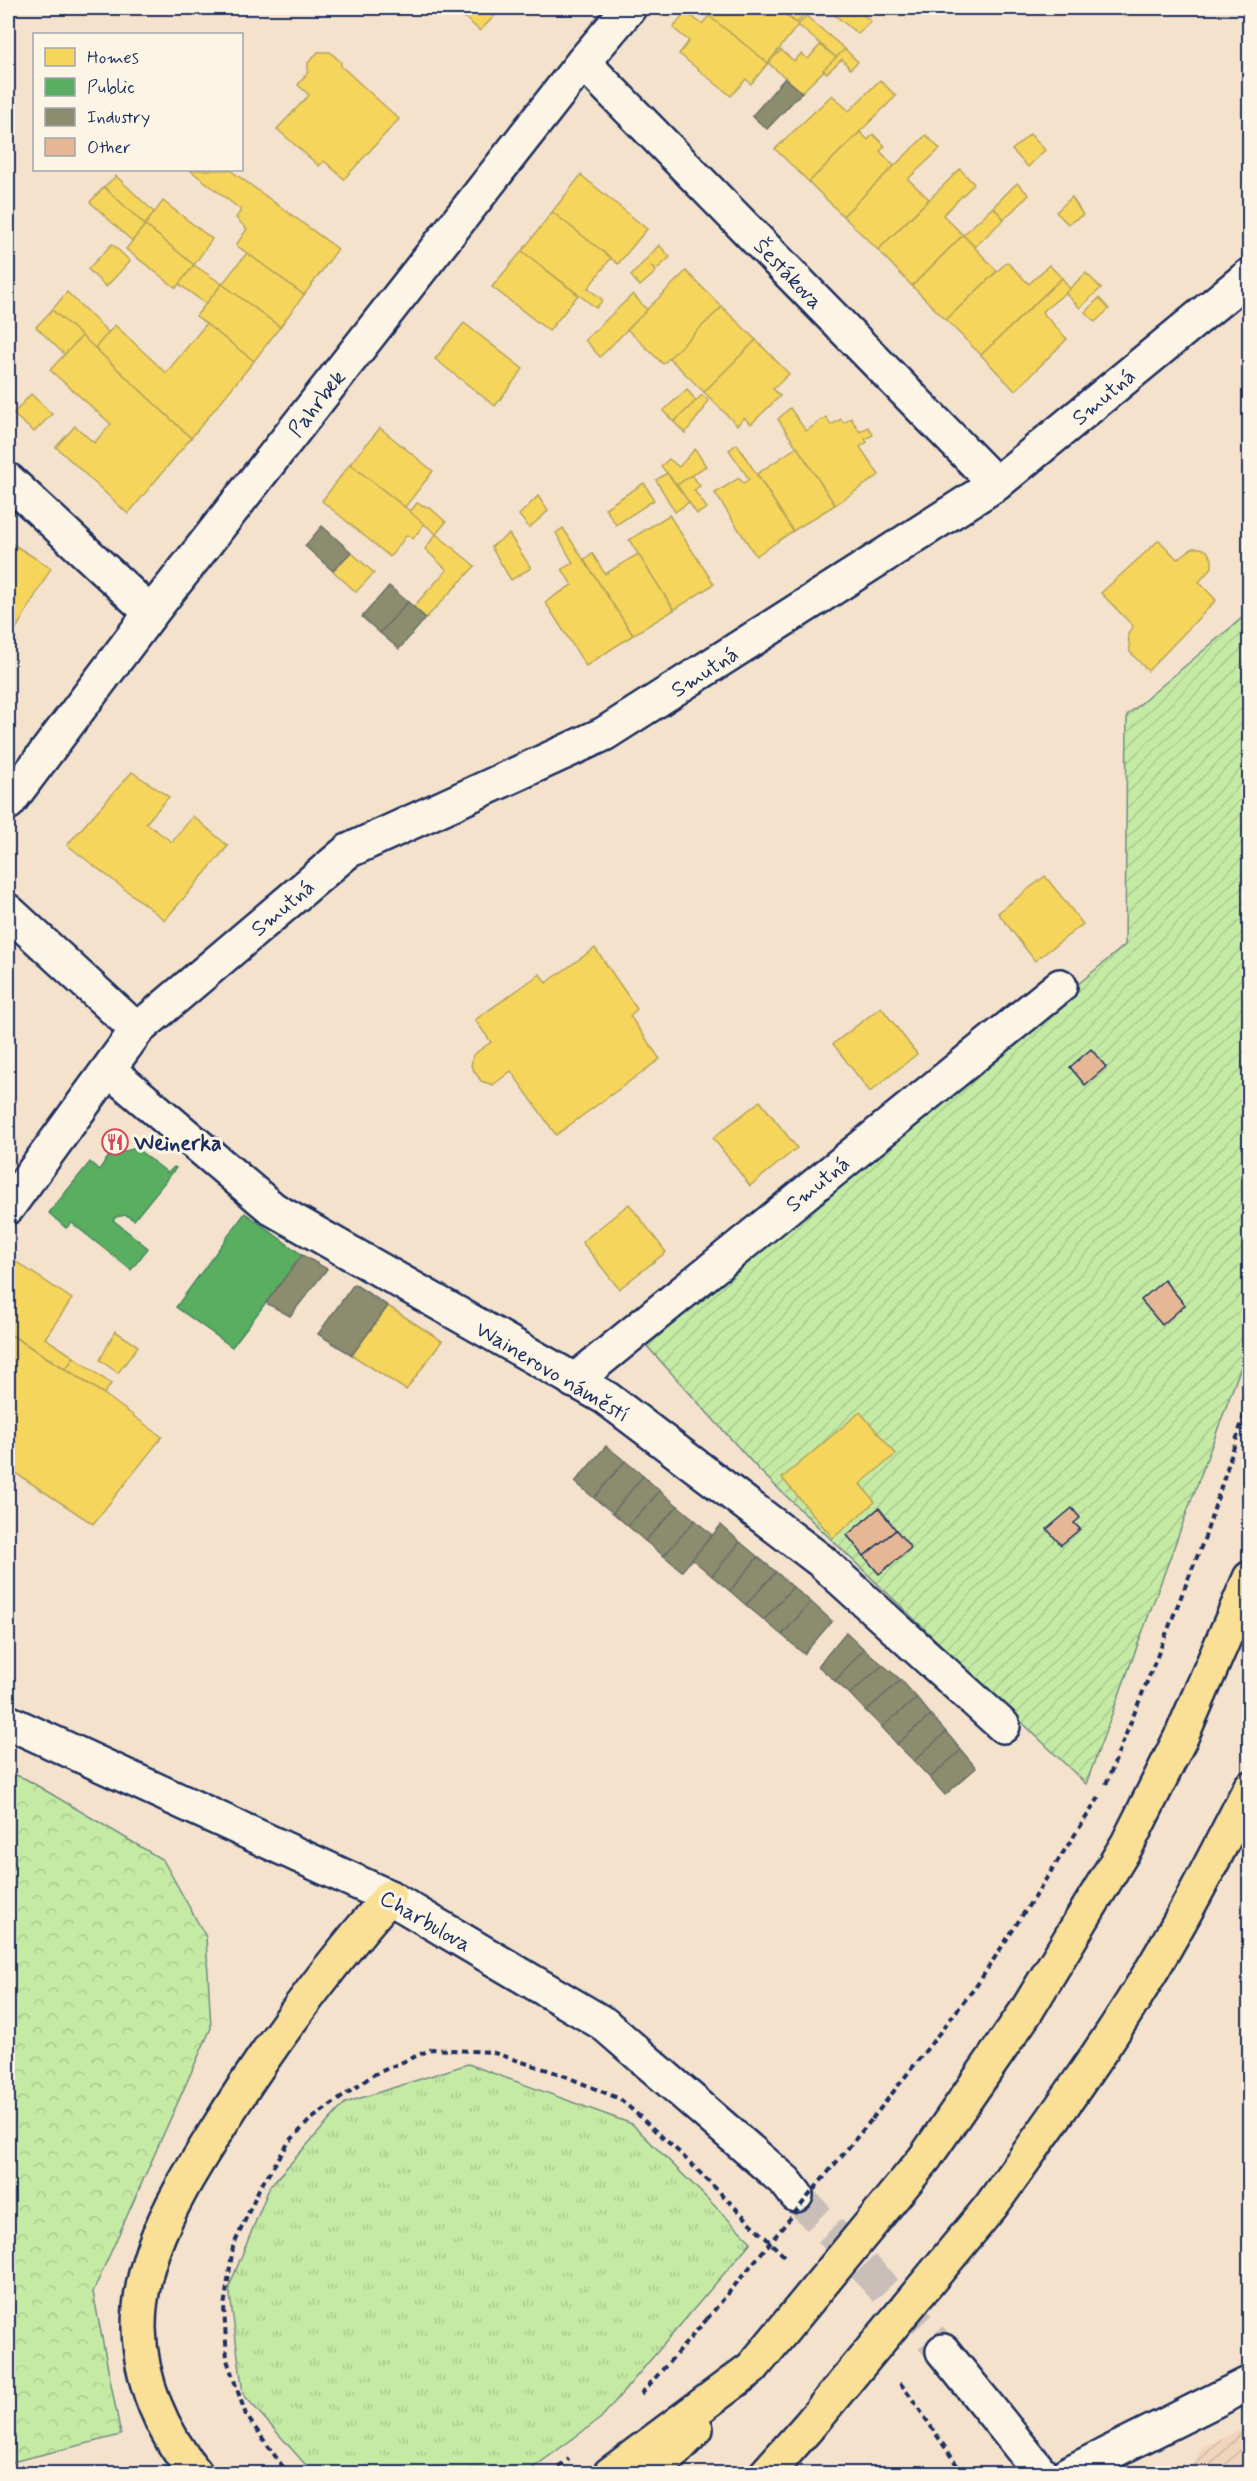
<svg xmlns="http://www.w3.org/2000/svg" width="1257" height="2481" viewBox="0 0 1257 2481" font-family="Mynerve,sans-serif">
<defs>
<pattern id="industrial-furrows" width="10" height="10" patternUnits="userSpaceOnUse" patternTransform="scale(1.5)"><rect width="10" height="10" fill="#f0d5bc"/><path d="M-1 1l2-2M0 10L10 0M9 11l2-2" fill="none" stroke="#cdb7a4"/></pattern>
<pattern id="grass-tufts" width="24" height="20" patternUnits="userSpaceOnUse" patternTransform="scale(1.5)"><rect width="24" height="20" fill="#c5eaa4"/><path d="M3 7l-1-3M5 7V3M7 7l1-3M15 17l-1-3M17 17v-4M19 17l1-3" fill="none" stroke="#a9c990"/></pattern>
<pattern id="park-crowns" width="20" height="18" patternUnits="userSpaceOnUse" patternTransform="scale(1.5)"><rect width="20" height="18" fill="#c5eaa4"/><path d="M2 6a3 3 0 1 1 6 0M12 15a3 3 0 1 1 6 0" fill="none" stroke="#a9c990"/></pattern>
<pattern id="garden-furrows" width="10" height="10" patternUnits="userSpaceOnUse" patternTransform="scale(1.5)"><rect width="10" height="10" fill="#c5eaa4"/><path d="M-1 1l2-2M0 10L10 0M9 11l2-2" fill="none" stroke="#a9c990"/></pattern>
</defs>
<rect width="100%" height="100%" fill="#f5e2cd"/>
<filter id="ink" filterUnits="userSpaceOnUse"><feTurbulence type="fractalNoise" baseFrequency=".0167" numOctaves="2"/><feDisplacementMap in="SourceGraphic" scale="12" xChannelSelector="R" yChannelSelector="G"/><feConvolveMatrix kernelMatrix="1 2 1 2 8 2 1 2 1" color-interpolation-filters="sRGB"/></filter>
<g filter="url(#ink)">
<path fill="url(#industrial-furrows)" d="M 1249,2426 L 1249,2473 L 1188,2473 L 1203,2447 Z"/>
<path fill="url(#grass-tufts)" stroke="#708c81" stroke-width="1.5" d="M 468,2064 L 632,2124 L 751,2242 L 601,2418 L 526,2473 L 313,2473 L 243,2394 L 229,2287 L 270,2186 L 345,2103 Z"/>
<path fill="url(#park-crowns)" stroke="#708c81" stroke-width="1.5" d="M 8,1772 L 26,1779 L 163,1860 L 206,1937 L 211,2028 L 93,2292 L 121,2435 L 8,2463 Z"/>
<path fill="url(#garden-furrows)" stroke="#708c81" stroke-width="1.5" d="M 1249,612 L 1249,1345 L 1086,1784 L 759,1470 L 646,1345 L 1125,945 L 1127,715 Z"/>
<g fill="#f6d55c" stroke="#b4a35d" stroke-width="1.5">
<path d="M 454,8 L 502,8 L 480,31 Z"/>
<path d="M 716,8 L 777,8 L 798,25 L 768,63 L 709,16 Z"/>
<path d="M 777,8 L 809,8 L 797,23 Z"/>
<path d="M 826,8 L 854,8 L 871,21 L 858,34 Z"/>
<path d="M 686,12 L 702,24 L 709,16 L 768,63 L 751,84 L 746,79 L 731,96 L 679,54 L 689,41 L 673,28 Z"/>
<path d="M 806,16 L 845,49 L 837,58 L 798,25 Z"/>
<path d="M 820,45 L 837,58 L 802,92 L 768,63 L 781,50 L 794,61 L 801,54 L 808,59 Z"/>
<path d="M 845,49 L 858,62 L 850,69 L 842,59 L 827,73 L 823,70 Z"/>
<path d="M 318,52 L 330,52 L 341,62 L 341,66 L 399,119 L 344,179 L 324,161 L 319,166 L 277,129 L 309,95 L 298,85 L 308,72 L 308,63 Z"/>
<path d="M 880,80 L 896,96 L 809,182 L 775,149 L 832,95 L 849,111 Z"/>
<path d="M 860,132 L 868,140 L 873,134 L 885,146 L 880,151 L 894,166 L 843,216 L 809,182 Z"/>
<path d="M 1030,134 L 1045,150 L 1028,167 L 1012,150 Z"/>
<path d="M 926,135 L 940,149 L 908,179 L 929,199 L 878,250 L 843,216 Z"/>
<path d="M 960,169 L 974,184 L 943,215 L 963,235 L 912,286 L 878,250 Z"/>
<path d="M 190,170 L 230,170 L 338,249 L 304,295 L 236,245 L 247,229 L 236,218 L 241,210 Z"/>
<path d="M 581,175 L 647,229 L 618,264 L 552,212 Z"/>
<path d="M 116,176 L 154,212 L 145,225 L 104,187 Z"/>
<path d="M 1017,183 L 1029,195 L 1004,219 L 993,207 Z"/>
<path d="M 104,187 L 145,225 L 132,241 L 90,202 Z"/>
<path d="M 1072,197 L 1083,215 L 1068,224 L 1056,212 Z"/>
<path d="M 163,201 L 212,239 L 194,265 L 145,225 Z"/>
<path d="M 993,207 L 1004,219 L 975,247 L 963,235 Z"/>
<path d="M 552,212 L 611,258 L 588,288 L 603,300 L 596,308 L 522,251 Z"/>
<path d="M 145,225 L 194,265 L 176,288 L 126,249 Z"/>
<path d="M 963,235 L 997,271 L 946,320 L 912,286 Z"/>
<path d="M 112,244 L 130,261 L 106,287 L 88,269 Z"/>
<path d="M 659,245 L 670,257 L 657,269 L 651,266 L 656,272 L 640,286 L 631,276 Z"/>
<path d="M 522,251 L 578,295 L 549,331 L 492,287 Z"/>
<path d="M 247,253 L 304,295 L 280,327 L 222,284 Z"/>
<path d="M 1007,262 L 1029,284 L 1049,265 L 1062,278 L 981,355 L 946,320 Z"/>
<path d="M 194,265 L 222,284 L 206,304 L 179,284 Z"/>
<path d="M 686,271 L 722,307 L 663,364 L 627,329 Z"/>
<path d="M 1086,273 L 1101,288 L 1080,308 L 1065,293 Z"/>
<path d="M 1062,278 L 1070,289 L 1042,312 L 1067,339 L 1015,391 L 981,355 Z"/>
<path d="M 222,284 L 280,327 L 254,361 L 196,316 Z"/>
<path d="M 67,292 L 109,333 L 95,348 L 52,310 Z"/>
<path d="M 633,294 L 647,310 L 600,357 L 585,340 Z"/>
<path d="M 1099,298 L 1109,309 L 1095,322 L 1085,312 Z"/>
<path d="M 722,307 L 756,340 L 704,392 L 669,358 Z"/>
<path d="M 52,310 L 82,336 L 65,355 L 36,327 Z"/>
<path d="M 464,323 L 523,369 L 495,406 L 435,359 Z"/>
<path d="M 206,324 L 254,361 L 191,438 L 95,348 L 115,325 L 166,373 Z"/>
<path d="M 82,336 L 191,438 L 128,514 L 56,447 L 75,426 L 94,443 L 111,424 L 50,370 Z"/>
<path d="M 756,340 L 789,374 L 773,389 L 780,396 L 751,424 L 744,418 L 737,425 L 704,392 Z"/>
<path d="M 687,389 L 696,401 L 674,422 L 663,411 Z"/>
<path d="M 31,394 L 52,414 L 34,432 L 13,414 Z"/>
<path d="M 702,395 L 708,400 L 704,409 L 685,433 L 674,422 Z"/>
<path d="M 790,408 L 806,431 L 826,417 L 831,425 L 841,419 L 844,423 L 851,418 L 860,432 L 868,427 L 873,435 L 865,439 L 867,442 L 860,447 L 879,475 L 835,505 L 778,419 Z"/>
<path d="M 380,428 L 433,471 L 405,507 L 350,464 Z"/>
<path d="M 737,444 L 793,531 L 756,556 L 715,493 L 739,478 L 743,483 L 749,479 L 729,450 Z"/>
<path d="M 797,447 L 835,505 L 793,531 L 757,474 Z"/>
<path d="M 695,449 L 706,466 L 677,485 L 661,466 L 669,459 L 679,467 Z"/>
<path d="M 350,464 L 425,523 L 413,539 L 407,535 L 390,557 L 322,501 Z"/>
<path d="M 667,473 L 689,502 L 675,512 L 656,480 Z"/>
<path d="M 692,475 L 700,486 L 694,490 L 707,508 L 697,514 L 677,485 Z"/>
<path d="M 644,483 L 654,500 L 616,525 L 605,508 Z"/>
<path d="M 538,496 L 548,511 L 529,528 L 519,515 Z"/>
<path d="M 417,503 L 430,508 L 446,522 L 436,534 L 410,512 Z"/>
<path d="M 669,515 L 714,584 L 674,610 L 629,540 Z"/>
<path d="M 563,528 L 633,635 L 586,666 L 545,602 L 572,585 L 562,569 L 573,563 L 556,533 Z"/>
<path d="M 436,534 L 475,566 L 426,618 L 413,607 L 447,570 L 425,549 Z"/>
<path d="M 509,534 L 531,568 L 511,580 L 491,547 Z"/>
<path d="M 1159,540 L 1177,559 L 1193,548 L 1201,548 L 1207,551 L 1212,559 L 1212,567 L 1199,582 L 1216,600 L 1148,671 L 1130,652 L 1128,634 L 1133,626 L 1101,593 Z"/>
<path d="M 8,541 L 51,568 L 8,643 Z"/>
<path d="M 351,552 L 374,573 L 356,592 L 333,571 Z"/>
<path d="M 592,553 L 605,574 L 638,554 L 674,610 L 633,635 L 584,560 Z"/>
<path d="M 132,772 L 169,797 L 146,823 L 172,842 L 193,816 L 228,846 L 165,920 L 67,845 Z"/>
<path d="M 1045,876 L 1083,924 L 1035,961 L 998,913 Z"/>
<path d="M 595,948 L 637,1009 L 630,1016 L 660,1059 L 556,1135 L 511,1071 L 493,1085 L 481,1081 L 471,1066 L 473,1055 L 491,1042 L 475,1020 L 540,974 L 546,983 Z"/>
<path d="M 881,1007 L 917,1054 L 870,1092 L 833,1044 Z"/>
<path d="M 760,1101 L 797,1148 L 750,1186 L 713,1138 Z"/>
<path d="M 629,1204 L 666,1252 L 619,1289 L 582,1242 Z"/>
<path d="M 12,1259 L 72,1299 L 45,1338 L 74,1357 L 66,1369 L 8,1333 L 8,1266 Z"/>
<path d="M 388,1306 L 442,1341 L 406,1390 L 352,1355 Z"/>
<path d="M 115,1331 L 138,1346 L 118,1373 L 100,1360 Z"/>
<path d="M 8,1333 L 104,1394 L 162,1437 L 93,1524 L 8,1468 Z"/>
<path d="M 74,1357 L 111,1384 L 104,1394 L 66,1369 Z"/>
<path d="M 860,1412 L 896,1454 L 860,1484 L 875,1502 L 833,1538 L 782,1478 Z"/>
</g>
<g fill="#5aae61" stroke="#478860" stroke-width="1.5">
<path d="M 136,1148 L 168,1173 L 174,1167 L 176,1168 L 134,1220 L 126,1215 L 116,1217 L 113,1220 L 148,1248 L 131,1270 L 72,1223 L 66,1228 L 49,1213 L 90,1162 L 99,1170 L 109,1156 Z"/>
<path d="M 245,1213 L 302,1255 L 232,1347 L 176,1307 Z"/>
</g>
<g fill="#8c8c6e" stroke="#6a7069" stroke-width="1.5">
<path d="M 785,78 L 802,92 L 767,129 L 752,116 Z"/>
<path d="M 322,526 L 351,552 L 333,571 L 305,546 Z"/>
<path d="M 389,586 L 408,602 L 380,633 L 362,617 Z"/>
<path d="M 408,602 L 426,618 L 399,649 L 380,633 Z"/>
<path d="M 302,1255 L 327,1269 L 290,1316 L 266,1303 Z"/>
<path d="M 354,1284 L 388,1306 L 352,1355 L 318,1334 Z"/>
<path d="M 606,1446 L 625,1461 L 594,1498 L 575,1482 Z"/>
<path d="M 625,1461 L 643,1476 L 613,1513 L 594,1498 Z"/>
<path d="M 643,1476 L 660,1491 L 628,1526 L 613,1513 Z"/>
<path d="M 660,1491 L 678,1506 L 645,1541 L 628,1526 Z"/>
<path d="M 678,1506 L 695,1520 L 664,1556 L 645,1541 Z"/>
<path d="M 695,1520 L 712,1535 L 682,1571 L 664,1556 Z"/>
<path d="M 721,1525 L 740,1542 L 712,1576 L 692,1559 Z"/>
<path d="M 740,1542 L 758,1557 L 730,1591 L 712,1576 Z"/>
<path d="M 758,1557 L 776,1572 L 746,1605 L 730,1591 Z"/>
<path d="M 776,1572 L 793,1587 L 764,1620 L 746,1605 Z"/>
<path d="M 793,1587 L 811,1602 L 782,1635 L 764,1620 Z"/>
<path d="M 811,1602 L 832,1621 L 804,1654 L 782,1635 Z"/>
<path d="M 846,1632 L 864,1649 L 835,1681 L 818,1666 Z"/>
<path d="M 864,1649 L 883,1665 L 850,1694 L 835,1681 Z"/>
<path d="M 883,1665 L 901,1680 L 866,1711 L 850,1694 Z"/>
<path d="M 901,1680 L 917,1698 L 882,1727 L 866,1711 Z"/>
<path d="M 917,1698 L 931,1715 L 897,1744 L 882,1727 Z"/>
<path d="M 931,1715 L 946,1732 L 914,1761 L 897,1744 Z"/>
<path d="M 946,1732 L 961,1750 L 930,1778 L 914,1761 Z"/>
<path d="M 961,1750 L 976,1768 L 945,1795 L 930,1778 Z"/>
</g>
<g fill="#e5b795" stroke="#1b2f5e" stroke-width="1.5">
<path d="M 1091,1049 L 1106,1067 L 1085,1085 L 1070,1067 Z"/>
<path d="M 1164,1280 L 1185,1305 L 1162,1325 L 1141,1300 Z"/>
<path d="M 879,1508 L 896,1530 L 864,1556 L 847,1535 Z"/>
<path d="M 1072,1508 L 1080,1518 L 1074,1523 L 1080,1529 L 1061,1545 L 1047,1529 Z"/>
<path d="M 896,1530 L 911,1548 L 879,1574 L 864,1556 Z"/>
</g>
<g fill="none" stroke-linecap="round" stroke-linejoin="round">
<path stroke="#c9beb7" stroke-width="33" stroke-dasharray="33 16" stroke-linecap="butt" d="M 796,2195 L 943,2351"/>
<g stroke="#1b2f5e" stroke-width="38">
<g id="street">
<path d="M 583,62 L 996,484"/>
<path d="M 8,480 L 151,613"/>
<path d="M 8,803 L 151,613 L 583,62 L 629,8"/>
<path d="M 8,911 L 137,1030"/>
<path d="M 109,1070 L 273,1209 L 606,1398 L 820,1560 L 1003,1726"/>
<path d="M 8,1207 L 137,1030 L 348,851 L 604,734 L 996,484 L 1250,275"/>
<path d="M 574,1381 L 1060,986"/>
<path d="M 1067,2474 L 1250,2383"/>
</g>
</g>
<g stroke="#1b2f5e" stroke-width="38">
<g id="secondary">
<path d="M 8,1722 L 389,1897 L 604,2024 L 786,2182 L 796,2195"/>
<path d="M 943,2351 L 1042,2474"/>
</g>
</g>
<g stroke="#1b2f5e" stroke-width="38">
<g id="highway">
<path d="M 925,2158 L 1027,2010 L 1128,1843 L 1182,1735 L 1250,1578"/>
<path d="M 991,2206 C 1040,2137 1091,2068 1136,1996 C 1178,1929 1214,1859 1250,1788"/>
<path d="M 196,2474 C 162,2433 140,2381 139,2328 C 139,2302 145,2272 154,2247 C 169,2206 193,2168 216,2131 C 267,2048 325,1970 389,1897"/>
<path d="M 610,2474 L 752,2368"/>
<path d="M 652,2474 L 696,2429"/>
<path d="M 766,2474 L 807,2428"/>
</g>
</g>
<g stroke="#1b2f5e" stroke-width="4" stroke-dasharray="6 4.5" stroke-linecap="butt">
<path d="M 1106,1784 L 1205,1537 L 1250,1397"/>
<path d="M 872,2119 L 977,1985 L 1100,1796"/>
<path d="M 900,2383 L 909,2394 L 963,2474"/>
<path d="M 641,2394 L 707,2319"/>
<path d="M 291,2474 L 283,2467 L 246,2415 L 227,2360 L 224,2307 L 233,2247 L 259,2189 L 289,2142 L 310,2120 L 373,2075 L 432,2049 L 491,2052 L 560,2074 L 620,2099 L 679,2152 L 786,2258"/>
<path d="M 551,2474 L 569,2459"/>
</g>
<use href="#street" stroke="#fcf5e5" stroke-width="33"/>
<use href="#secondary" stroke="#fcf5e5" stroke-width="33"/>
<use href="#highway" stroke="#fadf96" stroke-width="33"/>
<g stroke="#1b2f5e" stroke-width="38" stroke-linecap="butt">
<g id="highway-bridge">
<path d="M 752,2368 L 925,2158"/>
<path d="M 807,2428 L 991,2206"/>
</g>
</g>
<path stroke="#1b2f5e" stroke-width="4" stroke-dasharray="6 4.5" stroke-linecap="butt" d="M 707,2319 L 872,2119"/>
<use href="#highway-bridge" stroke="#fadf96" stroke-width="33"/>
</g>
</g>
<defs>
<g id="restaurant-ring" transform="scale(1.35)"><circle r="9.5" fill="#fcf5e5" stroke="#d1495b" stroke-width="1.5"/><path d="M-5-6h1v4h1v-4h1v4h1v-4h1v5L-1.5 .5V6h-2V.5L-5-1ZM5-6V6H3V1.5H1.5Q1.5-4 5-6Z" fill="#d1495b"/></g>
</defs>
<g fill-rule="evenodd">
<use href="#restaurant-ring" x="115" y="1142"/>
</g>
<g text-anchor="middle" stroke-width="6" stroke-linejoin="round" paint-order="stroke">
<g font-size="22" fill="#1b2f5e" stroke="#fcf5e5">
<text transform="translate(789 273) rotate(46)" y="8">Šestákova</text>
<text transform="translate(1103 396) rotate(-40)" y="8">Smutná</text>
<text transform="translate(316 403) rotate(-52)" y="8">Pahrbek</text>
<text transform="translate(704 671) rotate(-33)" y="8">Smutná</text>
<text transform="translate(282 907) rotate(-40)" y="8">Smutná</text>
<text transform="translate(817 1183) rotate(-39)" y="8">Smutná</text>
<text transform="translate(553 1371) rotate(31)" y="8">Wainerovo náměstí</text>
<text transform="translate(426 1920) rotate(30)" y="8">Charbulova</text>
</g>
<g font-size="22" font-weight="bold" fill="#1b2f5e" stroke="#fcf5e5" text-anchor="start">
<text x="134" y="1150">Weinerka</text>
</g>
</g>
<rect width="1257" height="2481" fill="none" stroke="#fcf5e5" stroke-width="30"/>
<rect x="15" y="15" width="1227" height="2451" fill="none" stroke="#1b2f5e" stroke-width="2" filter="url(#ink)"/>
<rect x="33" y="33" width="210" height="138" fill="#fcf5e5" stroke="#a2a6af" stroke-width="1.5"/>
<rect x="45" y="48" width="30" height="18" fill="#f6d55c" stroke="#a2a6af" stroke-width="1.5"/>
<text x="87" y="63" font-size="18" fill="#1b2f5e">Homes</text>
<rect x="45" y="78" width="30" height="18" fill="#5aae61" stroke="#a2a6af" stroke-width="1.5"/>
<text x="87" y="93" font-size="18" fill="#1b2f5e">Public</text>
<rect x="45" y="108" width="30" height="18" fill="#8c8c6e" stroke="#a2a6af" stroke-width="1.5"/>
<text x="87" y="123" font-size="18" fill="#1b2f5e">Industry</text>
<rect x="45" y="138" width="30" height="18" fill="#e5b795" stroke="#a2a6af" stroke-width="1.5"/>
<text x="87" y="153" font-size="18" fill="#1b2f5e">Other</text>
</svg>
